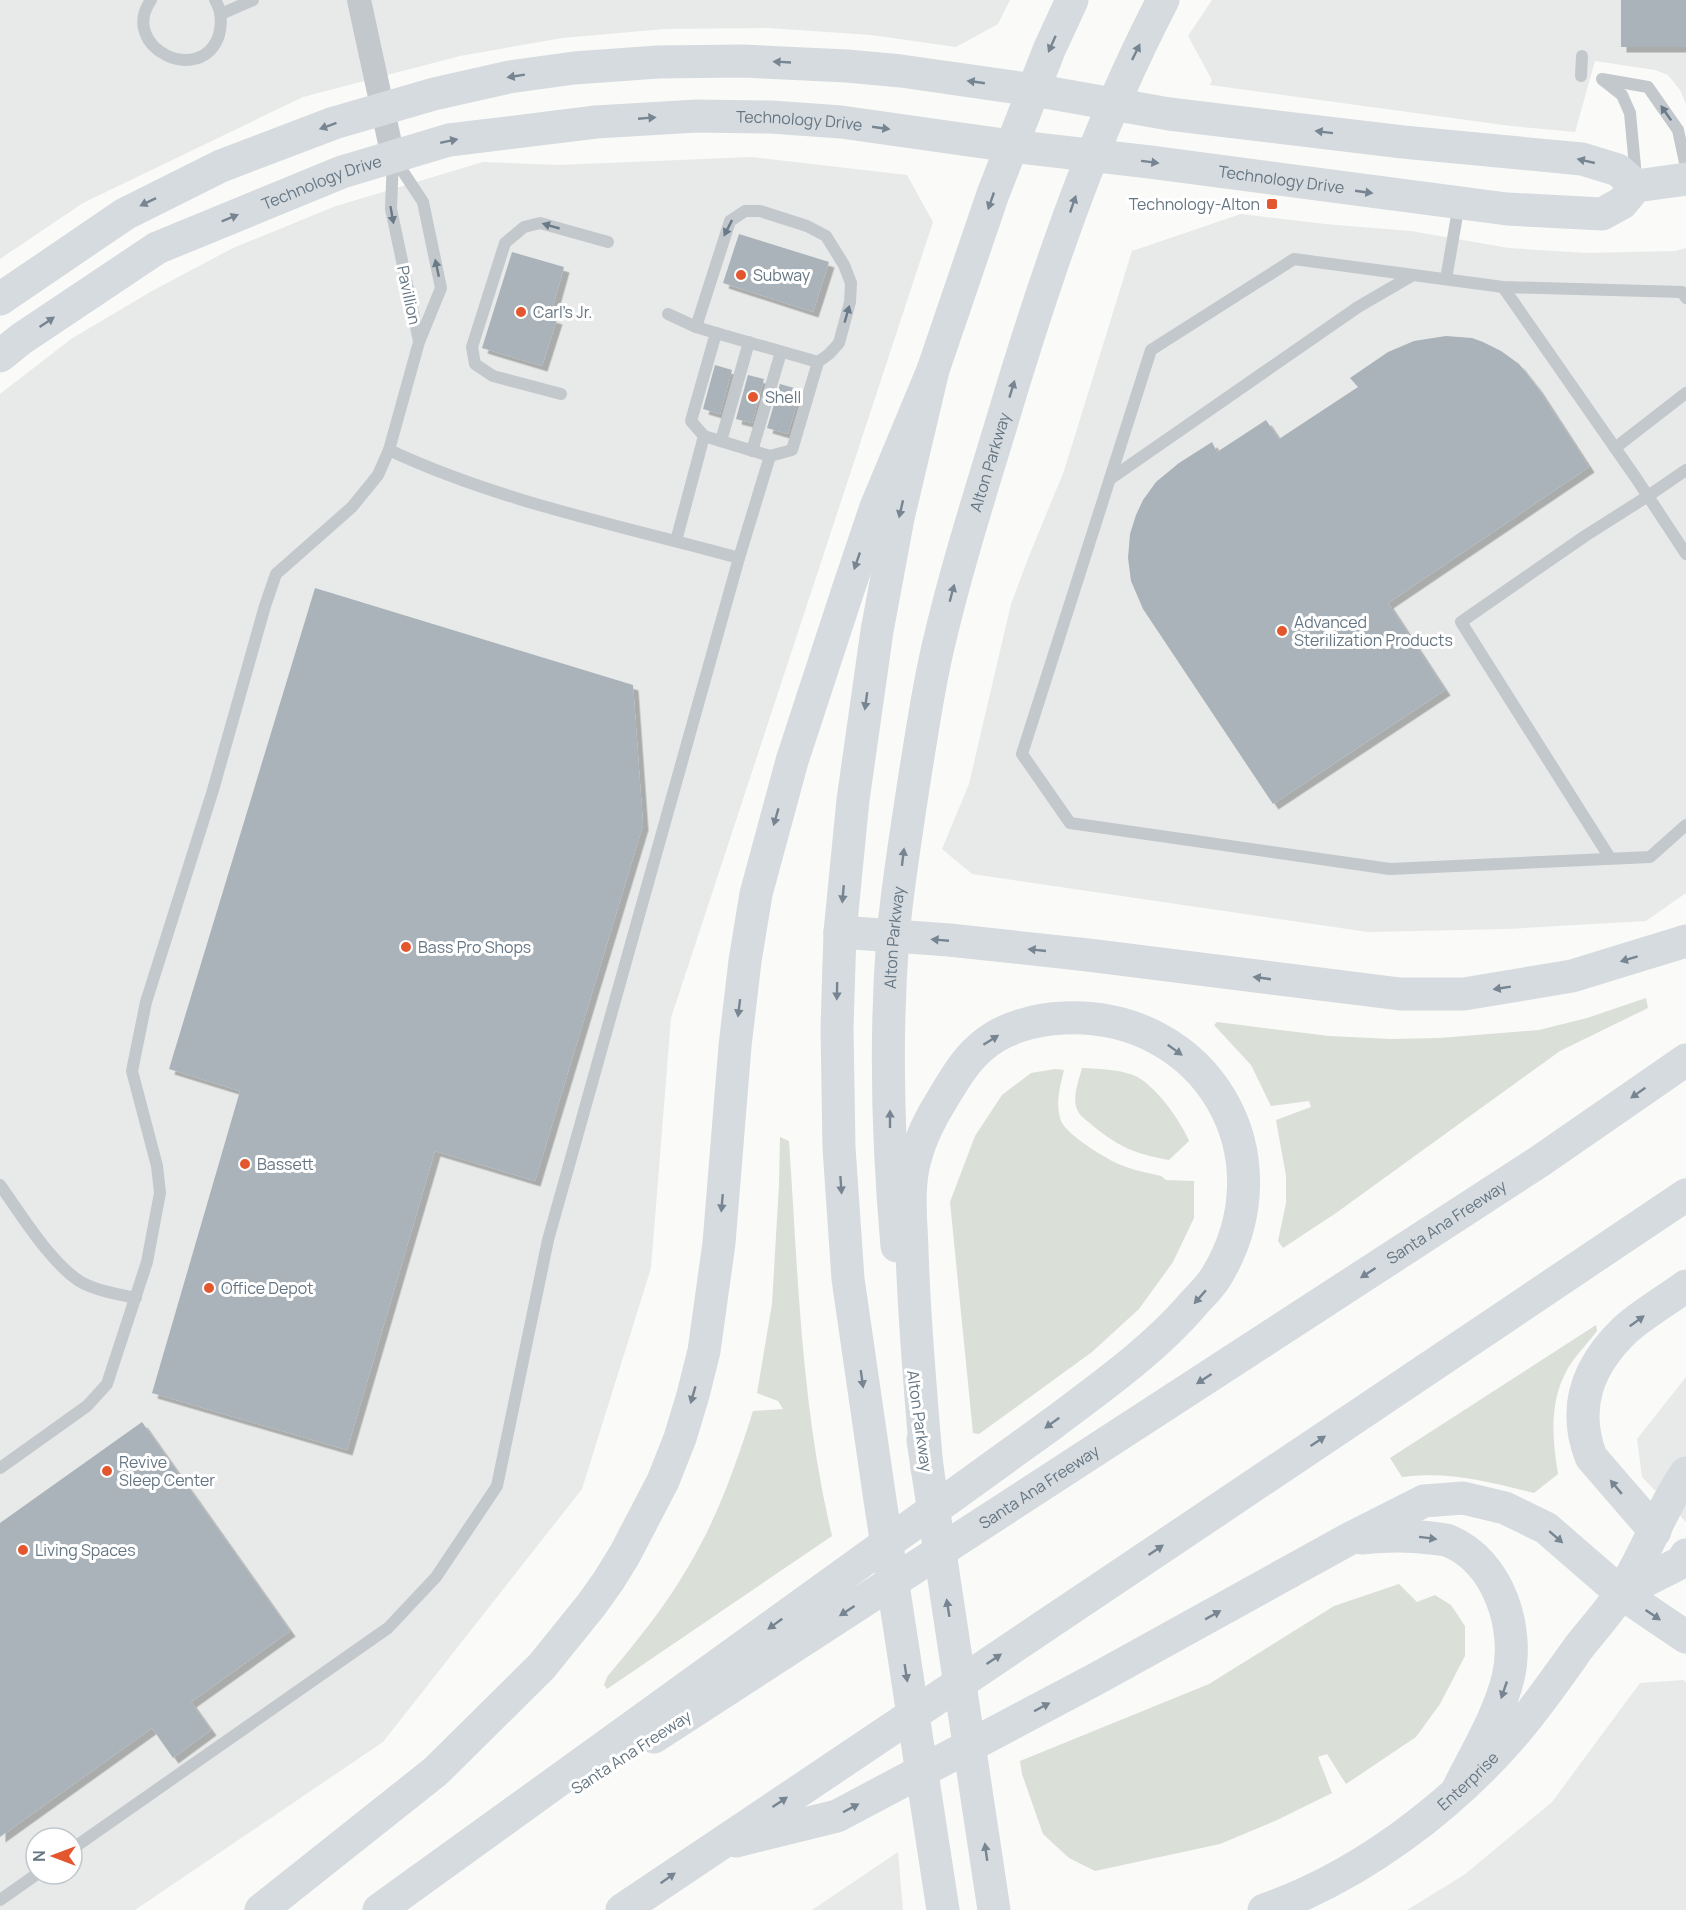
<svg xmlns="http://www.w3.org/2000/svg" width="1686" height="1910" viewBox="0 0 1686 1910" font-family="Manrope,sans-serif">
<defs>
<filter id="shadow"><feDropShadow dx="5.5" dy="5.5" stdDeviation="0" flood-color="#0004"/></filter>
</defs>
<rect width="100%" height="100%" fill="#fafaf8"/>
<g fill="#e8e9e9" fill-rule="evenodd">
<path d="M 0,0 L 1010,0 L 998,24 L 956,47 L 871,35 L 767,28 L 665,29 L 562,38 L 460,56 L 303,97 L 83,203 L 0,259 Z"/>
<path d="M 1212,0 L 1686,0 L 1686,104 L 1680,90 L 1668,75 L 1655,70 L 1595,61 L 1575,132 L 1511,126 L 1210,85 L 1212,80 L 1188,36 Z"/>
<path d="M 752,157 L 907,175 L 933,222 L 671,1018 L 651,1268 L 582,1489 L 383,1742 L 135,1910 L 0,1910 L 0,394 L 71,339 L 152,291 L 233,248 L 336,206 L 483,162 L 558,165 ZM 36,1838 L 72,1838 L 72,1874 L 36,1874 Z"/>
<path d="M 1241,214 L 1325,224 L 1411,231 L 1509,248 L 1586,253 L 1675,251 L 1686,248 L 1686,893 L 1646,921 L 1507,929 L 1368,932 L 972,874 L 942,849 L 969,784 L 1011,604 L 1029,556 L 1064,471 L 1132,251 Z"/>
<path d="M 1686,1377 L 1686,1522 L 1642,1477 L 1637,1439 Z"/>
<path d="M 1683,1680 L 1686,1682 L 1686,1910 L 1407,1910 L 1464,1875 L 1552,1802 L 1640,1683 Z"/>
<path d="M 898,1852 L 903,1910 L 812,1910 Z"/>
</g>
<g fill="#dadfd7">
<path d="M 1646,998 L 1648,1008 L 1560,1051 L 1336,1213 L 1283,1248 L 1278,1241 L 1286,1203 L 1286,1176 L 1276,1120 L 1311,1107 L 1309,1101 L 1271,1106 L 1251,1065 L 1214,1025 L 1217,1022 L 1329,1036 L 1391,1039 L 1439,1038 L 1539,1030 L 1587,1018 Z"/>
<path d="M 1082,1068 C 1100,1069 1116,1069 1133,1075 C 1154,1083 1181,1121 1189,1141 L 1169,1160 C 1133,1153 1121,1148 1093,1126 C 1088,1121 1079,1116 1077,1109 C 1072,1097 1079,1080 1082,1068 Z"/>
<path d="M 1055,1069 L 1064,1070 C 1060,1086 1055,1104 1061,1121 C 1067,1135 1106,1159 1121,1165 C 1133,1170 1148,1173 1161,1176 L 1166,1180 L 1194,1181 L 1194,1218 L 1173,1262 L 1139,1309 L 1092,1352 L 979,1434 L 973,1433 L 950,1202 L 975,1136 L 1002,1095 L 1031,1073 Z"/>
<path d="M 780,1137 L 789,1141 C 798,1274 801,1406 832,1536 L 607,1689 L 604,1685 L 607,1677 C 636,1642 665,1607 688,1567 C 717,1519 736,1465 753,1411 L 783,1409 L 778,1401 L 757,1393 L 772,1304 L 779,1185 Z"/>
<path d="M 1596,1325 L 1597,1331 C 1588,1343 1576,1355 1568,1368 C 1549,1401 1552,1438 1558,1474 L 1534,1493 C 1488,1482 1450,1471 1402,1477 L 1390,1458 Z"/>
<path d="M 1399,1584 L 1417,1602 L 1435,1595 L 1451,1605 L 1465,1626 L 1465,1656 L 1440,1704 L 1416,1737 L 1346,1784 L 1327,1754 L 1318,1757 L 1332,1793 L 1275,1821 L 1220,1844 L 1095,1871 L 1069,1858 L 1043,1834 L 1022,1774 L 1020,1761 L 1209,1684 L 1334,1606 Z"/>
</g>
<g fill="#aab3b9" filter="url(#shadow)">
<rect x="1621" y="0" width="65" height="47"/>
<path d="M 739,234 L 829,262 L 813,312 L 723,283 Z"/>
<path d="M 512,252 L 564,267 L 550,317 L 557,319 L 542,366 L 482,348 Z"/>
<path d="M 1446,336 L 1472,338 L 1483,342 L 1501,351 L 1519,364 L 1537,387 L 1589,467 L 1388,603 L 1445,690 L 1273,804 L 1143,609 L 1131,581 L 1128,558 L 1130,534 L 1136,515 L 1143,500 L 1156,482 L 1179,463 L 1212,442 L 1217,452 L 1266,420 L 1279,439 L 1358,387 L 1350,378 L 1388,352 L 1414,341 Z"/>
<path d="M 715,365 L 732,370 L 720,414 L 703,409 Z"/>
<path d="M 748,375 L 764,379 L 752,423 L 736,419 Z"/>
<path d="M 780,384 L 801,390 L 788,434 L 767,428 Z"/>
<path d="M 315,588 L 633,685 L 643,825 L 535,1181 L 435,1151 L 347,1450 L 152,1393 L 240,1091 L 169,1069 Z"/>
<path d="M 142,1422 L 290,1631 L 191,1702 L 211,1730 L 173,1758 L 152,1728 L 0,1837 L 0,1523 Z"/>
</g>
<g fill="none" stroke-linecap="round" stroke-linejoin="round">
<g stroke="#c3c8cc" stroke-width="12">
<path d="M 151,0 C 118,47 201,88 219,35 C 222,23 222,11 215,0"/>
<path d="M 221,14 L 253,0"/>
<path d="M 1581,76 L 1582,56"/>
<path d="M 1602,79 L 1648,87 L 1678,130 L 1686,167"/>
<path d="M 1603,80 L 1622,95 L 1630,113 L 1636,177"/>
<path d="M 393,158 L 391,209 L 419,341"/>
<path d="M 1446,279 L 1459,204"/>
<path d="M 1503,287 L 1636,478 L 1686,554"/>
<path d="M 1686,298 L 1682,292 L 1503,287 L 1294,259 L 1151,350 L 1022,754 L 1070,823 L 1390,869 L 1650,857 L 1686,825"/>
<path d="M 668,314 L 696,327 L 716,333 L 691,421 L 704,436"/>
<path d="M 696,327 L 730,221 L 745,211 L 760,211 L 807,226 L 826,236 L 844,265 L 851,283 L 850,302 L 839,343 L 829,354 L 818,362"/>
<path d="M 561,394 L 493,376 L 475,364 L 472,347 L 505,243 L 524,227 L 540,223 L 608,242"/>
<path d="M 721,441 L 749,342"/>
<path d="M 1615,448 L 1686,393"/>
<path d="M 389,450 C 500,502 623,526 739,558"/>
<path d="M 752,451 L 781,352"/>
<path d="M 1110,479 L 1358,307 L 1413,275"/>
<path d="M 676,541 L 704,436 L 770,456 L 792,450 L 818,362 L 716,333"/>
<path d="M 1610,858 L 1461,622 L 1585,536 L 1648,496 L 1686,470"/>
<path d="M 0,1185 C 21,1214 51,1264 81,1282 C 97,1291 118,1294 136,1298"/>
<path d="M 0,1468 L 87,1406 L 107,1384 L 147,1262 L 160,1193 L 157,1166 L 132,1071 L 146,1002 L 213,790 L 265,606 L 276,574 L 352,507 L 378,475 L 389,450 L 419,342 L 441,288 L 423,202 L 394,158"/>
<path d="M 72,1849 L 388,1628 L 436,1577 L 497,1486 L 548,1240 L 739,558 L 770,456"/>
<path d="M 0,1900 L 37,1874"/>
</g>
<path stroke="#c3c8cc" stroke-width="24" d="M 359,0 L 393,157"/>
<g stroke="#d6dbdf" stroke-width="33">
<path d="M 0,299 L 125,214 L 221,166 L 334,123 L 434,94 L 509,77 L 574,68 L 658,62 L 743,61 L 847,66 L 901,71 L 1034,90 L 1169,114 L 1403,142 L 1582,159 L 1618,170 L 1636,186"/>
<path id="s1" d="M 0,356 L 21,339 L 157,248 L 342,172 L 449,140 L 596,122 L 697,116 L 771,117 L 841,122 L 1011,146 L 1150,162 L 1507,209 L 1602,214 L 1622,203 L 1636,186 L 1686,179"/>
<path d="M 1621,1593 L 1686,1637"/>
<path d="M 1621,1593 L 1682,1562 L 1686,1555"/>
<path id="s2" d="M 1264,1910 C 1359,1877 1452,1807 1517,1730 C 1539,1704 1559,1675 1579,1647 C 1593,1629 1609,1612 1621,1593 C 1646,1555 1660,1510 1686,1473"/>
</g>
<g stroke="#d6dbdf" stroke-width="33">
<path id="s3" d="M 897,1246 C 888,1144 885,1038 893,936 C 898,882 907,828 915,775 C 922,733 928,689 938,647 C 957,565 983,485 1007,405 C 1049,266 1096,129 1163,0"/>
<path d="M 923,1440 L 994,1910"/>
<path d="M 943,1910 L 880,1500 L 848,1279 L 839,1148 L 837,1028 L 840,932 L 853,800 L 877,631 L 898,518 L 933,370 L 993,194 L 1049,50 L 1072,0"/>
</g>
<g stroke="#d6dbdf" stroke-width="33">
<path d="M 840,932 L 949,940 L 1088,955 L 1400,994 L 1464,994 L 1572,976 L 1686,941"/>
<path d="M 1655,1531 L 1591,1457 C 1572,1407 1588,1365 1626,1329 C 1644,1313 1667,1300 1686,1286"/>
<path d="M 1362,1538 C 1388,1536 1405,1535 1431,1538 C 1437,1539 1444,1539 1449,1541 C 1499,1562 1520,1629 1508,1678 C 1498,1718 1475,1754 1457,1791"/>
<path id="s4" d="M 654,1737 L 1540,1161 L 1686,1060"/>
<path d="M 736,1841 L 837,1816 L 1094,1680 L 1349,1539 L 1424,1501 L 1463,1498 L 1505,1508 L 1546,1528 L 1621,1593"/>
<path d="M 261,1910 L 436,1771 L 542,1666 L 592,1604 L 609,1580 L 625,1554 L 663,1481 L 680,1438 L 693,1395 L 704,1351 L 719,1243 L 735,1046 L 745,961 L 756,894 L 792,761 L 848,590 L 876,507 L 933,370"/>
<path d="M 379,1910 L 1052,1424 C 1101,1387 1154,1350 1194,1303 C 1201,1295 1210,1287 1216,1277 C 1290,1156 1207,1012 1064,1018 C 1036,1019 1001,1028 980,1048 C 964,1062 954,1080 943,1098 C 931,1117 921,1136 915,1159 C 907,1188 911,1219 912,1249 C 914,1323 921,1396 927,1469"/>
<path d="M 622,1910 L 1686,1195"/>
</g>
</g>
<defs><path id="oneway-solid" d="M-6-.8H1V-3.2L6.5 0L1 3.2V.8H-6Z" transform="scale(1.5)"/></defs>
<g fill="#768591">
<use href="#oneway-solid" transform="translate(1052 44) rotate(114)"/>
<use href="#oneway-solid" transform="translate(1136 52) rotate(-64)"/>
<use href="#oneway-solid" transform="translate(782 62) rotate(-177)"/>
<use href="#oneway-solid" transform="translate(516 76) rotate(171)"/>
<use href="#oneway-solid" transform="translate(976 82) rotate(-172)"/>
<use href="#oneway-solid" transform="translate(647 118) rotate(-5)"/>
<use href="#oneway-solid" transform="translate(328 126) rotate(160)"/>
<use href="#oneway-solid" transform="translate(881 128) rotate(8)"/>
<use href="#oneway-solid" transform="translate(1324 132) rotate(-173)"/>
<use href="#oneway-solid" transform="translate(449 141) rotate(-12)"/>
<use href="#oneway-solid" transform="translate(1586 161) rotate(-167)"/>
<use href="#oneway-solid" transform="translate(1150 162) rotate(7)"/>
<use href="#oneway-solid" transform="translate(1364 192) rotate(8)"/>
<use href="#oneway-solid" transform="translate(991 201) rotate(109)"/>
<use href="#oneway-solid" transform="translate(148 202) rotate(154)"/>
<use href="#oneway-solid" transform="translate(1073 204) rotate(-71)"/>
<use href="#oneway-solid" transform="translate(230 218) rotate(-22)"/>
<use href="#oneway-solid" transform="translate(47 322) rotate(-34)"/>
<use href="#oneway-solid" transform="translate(1012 389) rotate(-73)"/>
<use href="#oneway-solid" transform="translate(901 509) rotate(103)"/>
<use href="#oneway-solid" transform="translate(857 561) rotate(109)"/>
<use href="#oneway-solid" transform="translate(952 593) rotate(-75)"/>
<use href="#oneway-solid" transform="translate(866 701) rotate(98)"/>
<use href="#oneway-solid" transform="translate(776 817) rotate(106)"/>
<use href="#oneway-solid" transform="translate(903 857) rotate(-83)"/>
<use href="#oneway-solid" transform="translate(843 894) rotate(95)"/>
<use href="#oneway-solid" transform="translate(940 940) rotate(-175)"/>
<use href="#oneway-solid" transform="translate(1037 950) rotate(-174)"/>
<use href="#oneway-solid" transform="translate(1629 959) rotate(163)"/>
<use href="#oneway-solid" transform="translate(1262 978) rotate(-172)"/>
<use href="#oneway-solid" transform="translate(1502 988) rotate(171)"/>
<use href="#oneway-solid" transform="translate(837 991) rotate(91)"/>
<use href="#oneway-solid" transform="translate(739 1008) rotate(97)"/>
<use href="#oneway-solid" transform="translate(991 1040) rotate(-32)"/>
<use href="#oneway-solid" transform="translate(1175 1050) rotate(36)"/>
<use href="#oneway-solid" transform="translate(1638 1093) rotate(145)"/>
<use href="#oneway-solid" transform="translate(890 1119) rotate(-90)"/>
<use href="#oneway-solid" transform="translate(841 1185) rotate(86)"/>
<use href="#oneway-solid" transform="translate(722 1203) rotate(95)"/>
<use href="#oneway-solid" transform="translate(1368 1273) rotate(147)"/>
<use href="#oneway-solid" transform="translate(1200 1297) rotate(131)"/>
<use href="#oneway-solid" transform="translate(1637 1321) rotate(-36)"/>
<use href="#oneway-solid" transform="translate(862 1379) rotate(82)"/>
<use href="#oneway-solid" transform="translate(1204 1379) rotate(147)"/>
<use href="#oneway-solid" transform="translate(693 1395) rotate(106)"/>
<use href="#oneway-solid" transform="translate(1052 1423) rotate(144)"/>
<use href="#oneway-solid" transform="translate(1318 1441) rotate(-34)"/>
<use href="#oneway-solid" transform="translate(1616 1487) rotate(-130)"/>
<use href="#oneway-solid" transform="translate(1556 1537) rotate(41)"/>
<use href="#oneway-solid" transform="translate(1428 1538) rotate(7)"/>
<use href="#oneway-solid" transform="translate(1156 1550) rotate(-34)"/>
<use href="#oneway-solid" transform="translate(948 1608) rotate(-99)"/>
<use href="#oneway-solid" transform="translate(847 1611) rotate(147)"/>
<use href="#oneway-solid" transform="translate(1213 1615) rotate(-29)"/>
<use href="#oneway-solid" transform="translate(1653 1615) rotate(34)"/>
<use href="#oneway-solid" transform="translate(775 1624) rotate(144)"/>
<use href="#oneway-solid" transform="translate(994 1659) rotate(-34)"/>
<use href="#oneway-solid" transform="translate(906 1673) rotate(81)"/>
<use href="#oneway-solid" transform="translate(1504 1690) rotate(109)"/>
<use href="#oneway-solid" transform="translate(1042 1707) rotate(-28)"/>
<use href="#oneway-solid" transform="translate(780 1802) rotate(-34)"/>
<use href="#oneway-solid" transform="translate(851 1808) rotate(-28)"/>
<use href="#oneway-solid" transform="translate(986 1852) rotate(-98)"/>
<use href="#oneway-solid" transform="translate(668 1878) rotate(-35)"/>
</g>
<g fill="#6a7a87">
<use href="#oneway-solid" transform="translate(1666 113) rotate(-125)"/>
<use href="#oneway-solid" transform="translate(392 215) rotate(80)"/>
<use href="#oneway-solid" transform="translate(551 226) rotate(-164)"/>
<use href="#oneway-solid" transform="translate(728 228) rotate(117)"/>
<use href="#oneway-solid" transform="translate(437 268) rotate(-102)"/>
<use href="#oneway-solid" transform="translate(847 314) rotate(-74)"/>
</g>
<g fill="#e4572e" stroke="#fff" stroke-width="2">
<rect x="1266" y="198" width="12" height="12" rx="3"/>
<circle cx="741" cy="275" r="6"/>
<circle cx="521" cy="312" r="6"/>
<circle cx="753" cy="397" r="6"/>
<circle cx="1282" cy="631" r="6"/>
<circle cx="406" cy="947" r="6"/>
<circle cx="245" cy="1164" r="6"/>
<circle cx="209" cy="1288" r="6"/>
<circle cx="107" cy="1471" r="6"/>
<circle cx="23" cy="1550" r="6"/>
</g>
<g text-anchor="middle" stroke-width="6" stroke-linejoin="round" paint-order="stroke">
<g font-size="16" fill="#657683" stroke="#fff">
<text dy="6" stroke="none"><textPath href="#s1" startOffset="854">Technology Drive</textPath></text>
<text dy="6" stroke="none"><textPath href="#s1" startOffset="1340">Technology Drive</textPath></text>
<text dy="6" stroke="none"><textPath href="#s1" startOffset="368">Technology Drive</textPath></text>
<text transform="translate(409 295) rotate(78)" y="6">Pavillion</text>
<text dy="6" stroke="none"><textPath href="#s3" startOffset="795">Alton Parkway</textPath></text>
<text dy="6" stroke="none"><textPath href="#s3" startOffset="309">Alton Parkway</textPath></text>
<text dy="6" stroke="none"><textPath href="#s4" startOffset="945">Santa Ana Freeway</textPath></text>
<text transform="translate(920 1421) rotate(82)" y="6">Alton Parkway</text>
<text dy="6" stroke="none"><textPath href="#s4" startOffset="459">Santa Ana Freeway</textPath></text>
<text transform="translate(631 1752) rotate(-33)" y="6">Santa Ana Freeway</text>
<text dy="6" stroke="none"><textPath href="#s2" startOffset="243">Enterprise</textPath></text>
</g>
<g font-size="16" fill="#657683" stroke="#fff" text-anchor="start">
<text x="1260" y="210" text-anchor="end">Technology-Alton</text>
<text x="753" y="281">Subway</text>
<text x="533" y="318">Carl's Jr.</text>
<text x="765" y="403">Shell</text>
<text x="1294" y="628">Advanced<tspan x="1294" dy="18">Sterilization Products</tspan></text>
<text x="418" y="953">Bass Pro Shops</text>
<text x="257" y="1170">Bassett</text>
<text x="221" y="1294">Office Depot</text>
<text x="119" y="1468">Revive<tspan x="119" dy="18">Sleep Center</tspan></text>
<text x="35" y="1556">Living Spaces</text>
</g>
</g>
<g transform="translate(54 1856) rotate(270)"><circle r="28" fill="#ffffff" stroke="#c1c8cd" stroke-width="1.5"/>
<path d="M0-4.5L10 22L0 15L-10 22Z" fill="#e4572e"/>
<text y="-9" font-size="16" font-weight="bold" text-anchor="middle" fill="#657683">N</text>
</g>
</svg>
